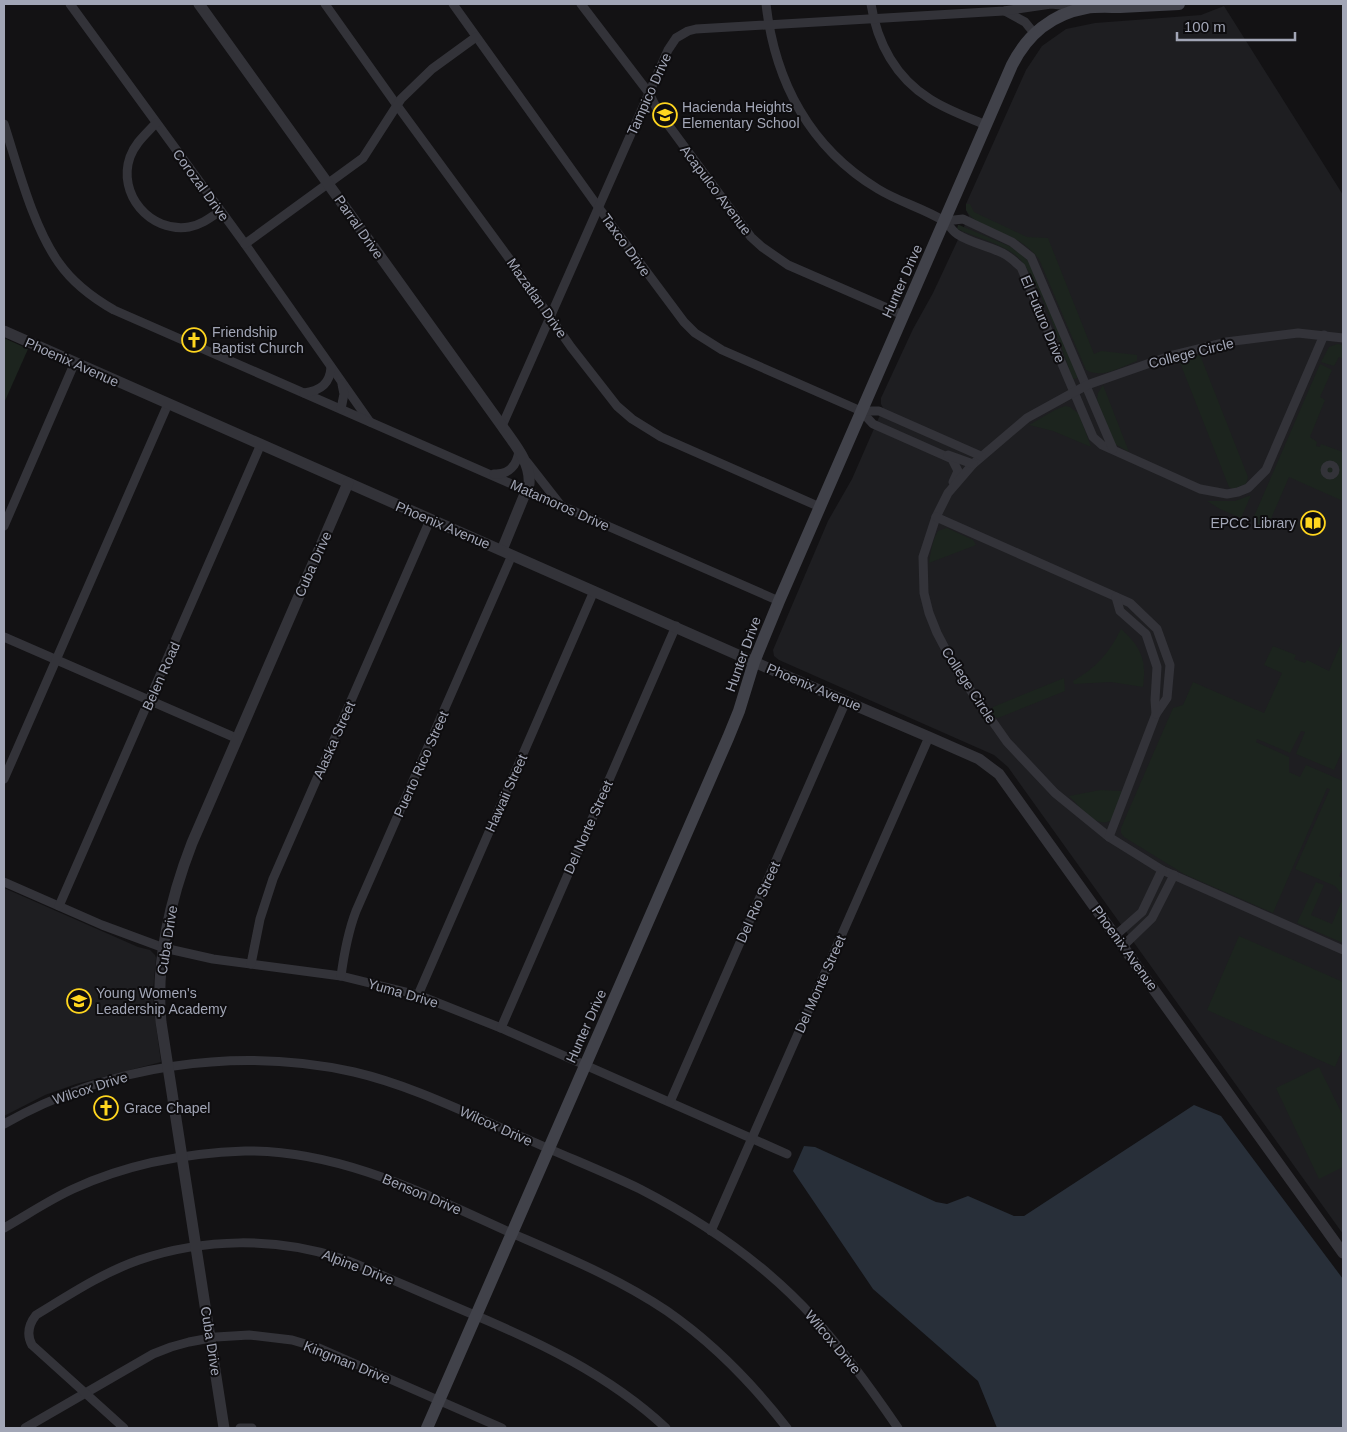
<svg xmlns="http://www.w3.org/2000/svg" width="1347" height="1432" viewBox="0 0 1347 1432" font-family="Arial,sans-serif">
<rect width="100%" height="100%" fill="#131214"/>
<g fill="#1e1e21">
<path d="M 1224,6 L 1343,195 L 1343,1234 L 1008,767 L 994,755 L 779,660 L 774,656 L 773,650 L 828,521 L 852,479 L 883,408 L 881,404 L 881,398 L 913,329 L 933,293 L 969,216 L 966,210 L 966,204 L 1026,70 L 1042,46 L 1066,29 L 1095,23 L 1201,15 Z"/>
<path d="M 4,888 L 138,947 L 150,950 L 155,955 L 156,958 L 153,990 L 154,1011 L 161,1062 L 76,1084 L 45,1095 L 4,1116 Z"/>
</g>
<g fill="#1c241e">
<path d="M 966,204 L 970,204 L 974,212 L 1027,237 L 1048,238 L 1094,354 L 1101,351 L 1137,355 L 1137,361 C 1121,367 1102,379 1086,370 L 1039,259 C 1033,252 1027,246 1019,241 C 1001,231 977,228 966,210 Z"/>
<path d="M 958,225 L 959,225 L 1009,246 L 1017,250 L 1028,261 L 1041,284 L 1078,378 L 1073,379 C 1062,350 1037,270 1014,254 C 998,243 976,237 957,229 Z"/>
<path d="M 4,338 L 28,349 L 4,403 Z"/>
<path d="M 1337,344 L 1343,345 L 1343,359 L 1339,357 L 1334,366 L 1321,362 L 1329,347 Z"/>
<path d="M 1200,355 L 1248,477 L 1246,484 L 1233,489 L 1229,487 L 1179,360 Z"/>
<path d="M 1320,364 L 1332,370 L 1320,397 L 1325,400 L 1310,437 L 1317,442 L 1316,446 L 1320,447 L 1321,444 L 1343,452 L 1343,501 L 1289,477 L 1267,528 L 1252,521 Z"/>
<path d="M 1103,385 L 1129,452 L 1115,444 L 1097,400 L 1098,393 Z"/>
<path d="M 1065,406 L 1070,407 L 1079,414 L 1091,447 L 1053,431 L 1029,425 L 1055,410 Z"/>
<path d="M 1251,495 L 1241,518 L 1220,509 L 1207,501 L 1235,501 Z"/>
<path d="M 947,528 L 973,540 L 976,545 L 929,563 C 931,552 932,541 938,531 Z"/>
<path d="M 1121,629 C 1141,647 1147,660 1143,687 L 1111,682 L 1074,684 L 1073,681 C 1096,668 1110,652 1121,629 Z"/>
<path d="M 1342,641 L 1343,642 L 1342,648 L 1343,649 L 1343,749 L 1334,770 L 1296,754 L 1305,732 L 1301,731 L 1290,753 L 1257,739 L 1256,742 L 1289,757 L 1289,772 L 1300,777 L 1306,765 L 1343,781 L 1343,867 L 1339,876 L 1343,878 L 1343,896 L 1335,886 L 1295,869 L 1330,789 L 1327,788 L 1273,913 L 1184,874 L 1124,837 L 1121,833 L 1121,828 L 1173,708 L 1183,705 L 1193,682 L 1264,713 L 1282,673 L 1264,665 L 1273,646 L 1296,655 L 1294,659 L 1305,663 L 1307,660 L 1329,671 Z"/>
<path d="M 1064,678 L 1065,691 L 998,718 L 995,717 L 991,712 L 993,707 Z"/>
<path d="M 1100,790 L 1121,791 L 1123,794 L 1112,820 C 1096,830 1080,806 1069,796 Z"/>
<path d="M 1316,882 L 1324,885 L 1311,915 L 1332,924 L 1343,898 L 1343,943 L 1297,923 Z"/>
<path d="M 1239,936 L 1343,982 L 1343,1048 L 1335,1067 L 1207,1010 Z"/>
<path d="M 1319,1067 L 1343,1116 L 1343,1167 L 1319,1179 L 1276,1088 Z"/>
</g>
<path fill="#282f39" d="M 1194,1105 L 1221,1116 L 1343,1279 L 1343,1428 L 997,1428 L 978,1381 L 873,1289 L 793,1171 L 804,1146 L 815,1147 L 936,1202 L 947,1204 L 968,1196 L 1014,1216 L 1024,1216 Z"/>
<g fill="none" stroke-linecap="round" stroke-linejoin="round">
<circle stroke="#333339" stroke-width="7" cx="1330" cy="470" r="6"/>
<g stroke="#333339" stroke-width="9">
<path d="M 70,4 L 245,244 L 370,422"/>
<path d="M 325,4 L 396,104 L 511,261 L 571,347 L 617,406 L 632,419 L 661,437 L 820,507"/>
<path d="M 453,4 L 599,208 L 684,322 L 695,333 L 722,350 L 861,411 L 873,424 L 952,459 L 958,471 L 953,482"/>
<path d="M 581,4 L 649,93 L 658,111 L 751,237 L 762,247 L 788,265 L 903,315"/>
<path d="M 766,4 C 775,82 810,148 878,189 C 899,202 923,208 944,221 C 949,224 952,231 957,234 C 972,244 991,246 1006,255 C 1011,258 1016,263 1021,267 L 1093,437 L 1102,445 L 1200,489 L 1227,494 L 1238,492 L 1248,488 L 1266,470 L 1324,335"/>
<path d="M 871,4 C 877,43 896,78 930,99 C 947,110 967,117 986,125"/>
<path d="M 1005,11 L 1025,22 L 1034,33"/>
<path d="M 156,123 C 146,134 135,143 130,157 C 117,194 150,233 189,227 C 201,225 210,218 220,211"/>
<path d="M 4,124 C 18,167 33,227 59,263 C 73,283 93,298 114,310 C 336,407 558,503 779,601"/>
<path d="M 945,221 L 963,219 L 1012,242 L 1031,257 L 1113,449"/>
<path d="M 245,244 L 363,158 L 401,99 L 432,69 L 476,37"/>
<path d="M 1343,338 L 1298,333 L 1226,342 L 1173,355 L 1087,385 L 1027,418 L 973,464 L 948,493 L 936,517 L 923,557 L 924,593 L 929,613 L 937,633 L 957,671 L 1007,742 L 1055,793 L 1109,837 L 1162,870 L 1343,950"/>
<path d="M 304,393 C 320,391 330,384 331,367"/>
<path d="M 341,409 L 344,394 L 342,384"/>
<path d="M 861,411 L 879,411 L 981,456"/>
<path d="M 502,426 L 668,50 L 676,38 L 688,31 L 696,29 L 1004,11 L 1051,4 L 1080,7"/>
<path d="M 948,455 L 973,464"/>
<path d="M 527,462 L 559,503"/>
<path d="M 494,474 C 509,475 517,465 519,451"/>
<path d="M 936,517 L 1130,603 L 1157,629 L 1170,665 L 1167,698 L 1156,714 L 1109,837"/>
<path d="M 4,526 L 75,362"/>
<path d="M 1116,597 L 1120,611 L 1146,634 L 1157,667 L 1155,700 L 1156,714"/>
<path d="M 4,637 L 236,738"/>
<path d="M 4,779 L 168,404"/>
<path d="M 4,882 L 102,925 L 164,948 L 213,959 L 341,976 L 418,995 L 501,1028 L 787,1154"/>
<path d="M 59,906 L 261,444"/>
<path d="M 1116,935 L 1142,912 L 1162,870"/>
<path d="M 1123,946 L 1152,918 L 1174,875"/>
<path d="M 251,964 L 260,919 L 273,879 L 430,520"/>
<path d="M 341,976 C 344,954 348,932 356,911 L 512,555"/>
<path d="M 418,995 L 594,591"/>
<path d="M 501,1028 L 676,626"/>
<path d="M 670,1102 L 846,701"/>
<path d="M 4,1124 C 108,1065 236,1046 354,1072 C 414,1086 470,1115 527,1139 C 564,1156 603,1171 640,1189 C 704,1222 765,1264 814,1318 C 845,1352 872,1390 898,1428"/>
<path d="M 4,1228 C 27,1215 49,1200 73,1189 C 127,1164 186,1153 245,1151 C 340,1150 425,1194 509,1232 C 564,1256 618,1278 667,1311 C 713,1343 753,1384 787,1428"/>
<path d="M 711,1231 L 929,737"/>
<path d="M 25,1428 L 153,1354 L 171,1347 L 189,1342 L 216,1337 L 249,1335 L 292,1340 L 319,1348 L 502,1428"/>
<path d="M 124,1428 L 32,1345 C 26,1334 29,1324 36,1315 C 69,1295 102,1273 139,1260 C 204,1238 275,1237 340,1258 C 356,1263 372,1271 388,1278 C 414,1289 439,1300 465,1311 C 537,1341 608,1374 666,1428"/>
<path d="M 240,1428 L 252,1428"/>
</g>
<g stroke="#333339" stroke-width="11">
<path d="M 199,4 L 502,426 C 514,444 531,462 529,484 L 502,550"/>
<path d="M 4,331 L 754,662 L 929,737 L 979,759 L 999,774 L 1343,1253"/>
<path d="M 224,1428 L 161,1022 C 155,963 171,897 192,843 L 348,483"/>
</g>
<path stroke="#41424a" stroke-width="12" d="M 427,1428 L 728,738 L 739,711 L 754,662 L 779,601 L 1012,65 C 1027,35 1052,14 1086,8 C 1097,6 1109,7 1120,7 C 1140,6 1159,5 1179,4"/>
</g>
<defs>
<g id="school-ring" transform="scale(1.25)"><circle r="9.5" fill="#0e0d0f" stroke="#ffd61f" stroke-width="1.5"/><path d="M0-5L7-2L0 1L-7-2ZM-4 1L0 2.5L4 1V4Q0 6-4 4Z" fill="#ffd61f"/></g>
<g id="church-ring" transform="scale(1.25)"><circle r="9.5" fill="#0e0d0f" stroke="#ffd61f" stroke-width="1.5"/><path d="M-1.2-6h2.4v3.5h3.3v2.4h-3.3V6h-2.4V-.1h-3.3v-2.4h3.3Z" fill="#ffd61f"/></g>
<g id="library-ring" transform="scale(1.25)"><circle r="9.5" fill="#0e0d0f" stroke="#ffd61f" stroke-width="1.5"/><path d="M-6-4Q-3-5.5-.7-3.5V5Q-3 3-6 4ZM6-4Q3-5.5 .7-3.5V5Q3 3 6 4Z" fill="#ffd61f"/></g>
</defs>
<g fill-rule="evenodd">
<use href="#school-ring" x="665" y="115"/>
<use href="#church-ring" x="194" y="340"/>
<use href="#library-ring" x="1313" y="523"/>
<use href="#school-ring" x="79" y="1001"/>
<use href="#church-ring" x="106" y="1108"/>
</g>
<g text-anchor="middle" stroke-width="4" stroke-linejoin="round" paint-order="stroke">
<g font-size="14" fill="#a2a6b6" stroke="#0e0d0f">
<text transform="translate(649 94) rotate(-66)" y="5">Tampico Drive</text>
<text transform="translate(201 185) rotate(54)" y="5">Corozal Drive</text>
<text transform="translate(716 190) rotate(53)" y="5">Acapulco Avenue</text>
<text transform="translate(359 227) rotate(55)" y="5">Parral Drive</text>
<text transform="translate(626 245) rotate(54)" y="5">Taxco Drive</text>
<text transform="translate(902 281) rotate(-66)" y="5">Hunter Drive</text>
<text transform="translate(537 298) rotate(55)" y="5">Mazatlan Drive</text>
<text transform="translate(1043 319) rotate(67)" y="5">El Futuro Drive</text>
<text transform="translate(1191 353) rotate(-14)" y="5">College Circle</text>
<text transform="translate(72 362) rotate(24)" y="5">Phoenix Avenue</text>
<text transform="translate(560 505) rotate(24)" y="5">Matamoros Drive</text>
<text transform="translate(443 525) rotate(23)" y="5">Phoenix Avenue</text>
<text transform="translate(313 564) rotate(-66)" y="5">Cuba Drive</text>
<text transform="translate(743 654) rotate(-70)" y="5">Hunter Drive</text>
<text transform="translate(161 676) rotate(-66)" y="5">Belen Road</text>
<text transform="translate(969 685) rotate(57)" y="5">College Circle</text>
<text transform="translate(814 687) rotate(23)" y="5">Phoenix Avenue</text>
<text transform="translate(334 740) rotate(-66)" y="5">Alaska Street</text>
<text transform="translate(421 764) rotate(-66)" y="5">Puerto Rico Street</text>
<text transform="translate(506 793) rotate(-66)" y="5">Hawaii Street</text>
<text transform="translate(588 827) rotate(-66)" y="5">Del Norte Street</text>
<text transform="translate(758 902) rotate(-66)" y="5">Del Rio Street</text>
<text transform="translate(167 940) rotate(-81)" y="5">Cuba Drive</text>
<text transform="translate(1125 948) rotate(54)" y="5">Phoenix Avenue</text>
<text transform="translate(820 984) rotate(-66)" y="5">Del Monte Street</text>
<text transform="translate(403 993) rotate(16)" y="5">Yuma Drive</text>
<text transform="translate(586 1026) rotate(-66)" y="5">Hunter Drive</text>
<text transform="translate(90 1088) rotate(-18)" y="5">Wilcox Drive</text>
<text transform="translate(496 1126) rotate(24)" y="5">Wilcox Drive</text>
<text transform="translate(422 1194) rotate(23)" y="5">Benson Drive</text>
<text transform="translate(358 1267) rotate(21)" y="5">Alpine Drive</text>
<text transform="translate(211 1341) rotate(81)" y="5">Cuba Drive</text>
<text transform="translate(833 1342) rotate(50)" y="5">Wilcox Drive</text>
<text transform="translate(347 1362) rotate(22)" y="5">Kingman Drive</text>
</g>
<g font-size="14" fill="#a2a6b6" stroke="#0e0d0f" text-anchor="start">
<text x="682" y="112">Hacienda Heights<tspan x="682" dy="16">Elementary School</tspan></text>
<text x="212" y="337">Friendship<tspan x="212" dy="16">Baptist Church</tspan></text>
<text x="1296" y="528" text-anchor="end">EPCC Library</text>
<text x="96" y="998">Young Women's<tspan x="96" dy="16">Leadership Academy</tspan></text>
<text x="124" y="1113">Grace Chapel</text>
</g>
</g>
<rect width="1347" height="1432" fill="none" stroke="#a2a6b6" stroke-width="10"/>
<path d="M1177 32v8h118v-8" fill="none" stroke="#a2a6b6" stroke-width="2.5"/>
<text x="1184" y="32" font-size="15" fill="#a2a6b6" stroke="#0e0d0f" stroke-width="4" paint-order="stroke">100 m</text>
</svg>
